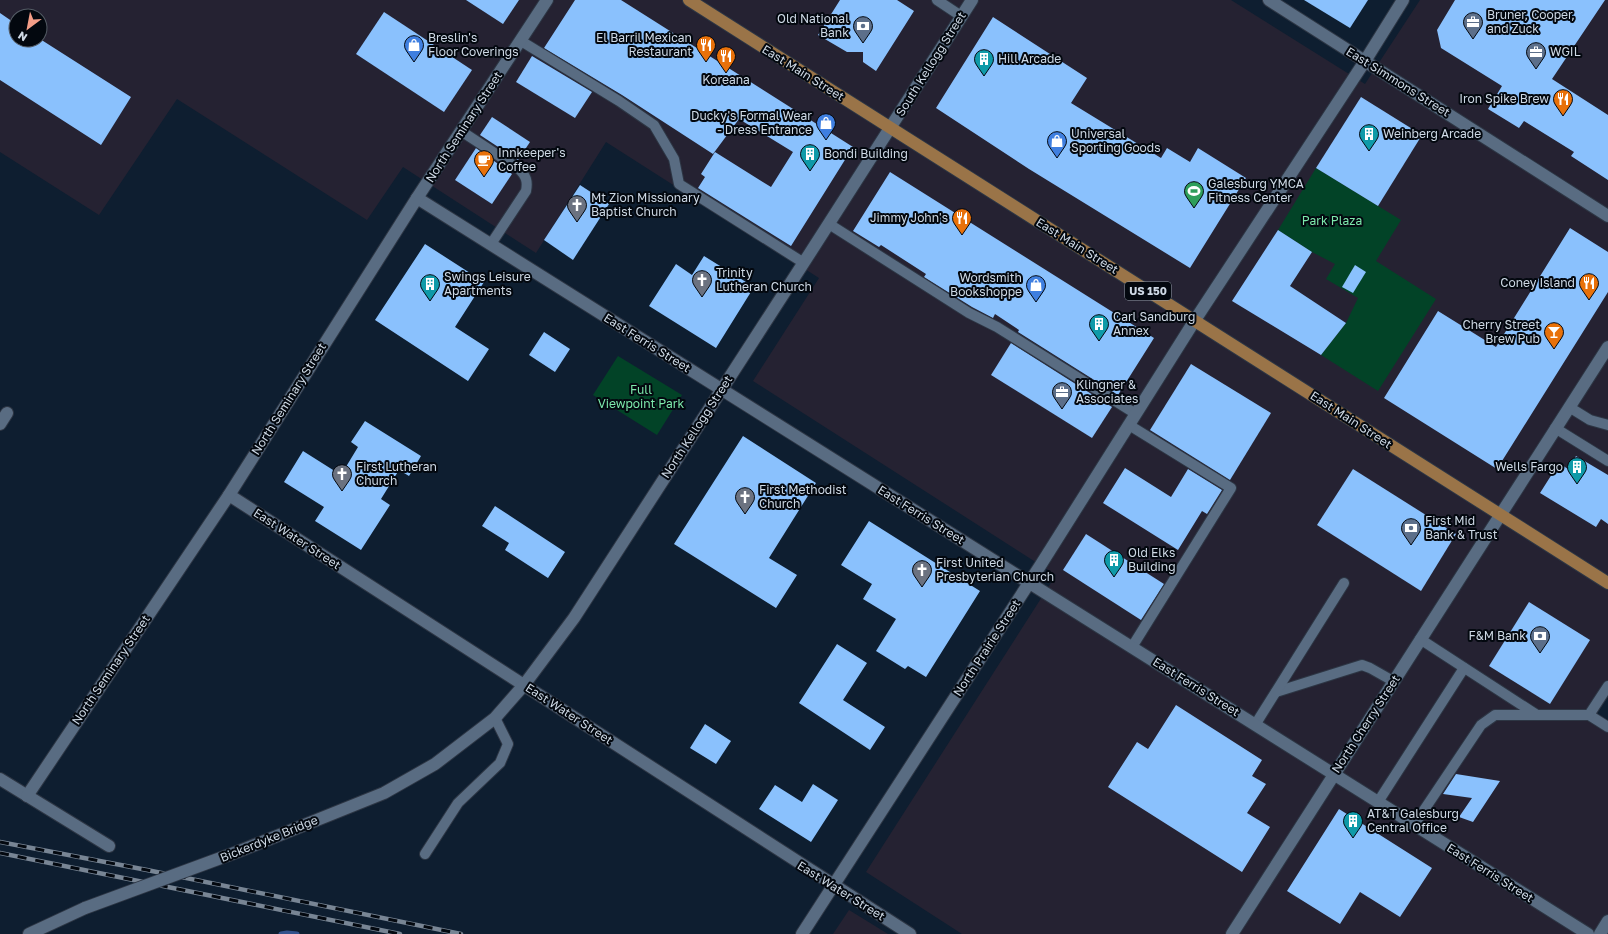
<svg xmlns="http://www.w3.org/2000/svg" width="1608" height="934" viewBox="0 0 1608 934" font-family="'Golos Text',sans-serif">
<rect width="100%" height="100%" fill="#0e1e30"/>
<g fill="#252232" fill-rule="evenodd">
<path d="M 0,0 L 1231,0 L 1365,84 L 1420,0 L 1608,0 L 1608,689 L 1590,715 L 1608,726 L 1608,934 L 962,934 L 866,872 L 1056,575 L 753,381 L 819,278 L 606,142 L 536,253 L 403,167 L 367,220 L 177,99 L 99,215 L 0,152 ZM 16,16 L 40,16 L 40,40 L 16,40 Z"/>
<path d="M 849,910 L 888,934 L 833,934 Z"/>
</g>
<g fill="#024327">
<path d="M 1316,168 L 1401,220 L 1376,261 L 1436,299 L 1378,391 L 1321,355 L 1346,323 L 1358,298 L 1326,279 L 1335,264 L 1312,252 L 1278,230 Z"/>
<path d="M 618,356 L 682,395 L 657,435 L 593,395 Z"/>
</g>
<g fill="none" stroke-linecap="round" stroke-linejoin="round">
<path stroke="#33528c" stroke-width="5" d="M 281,934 L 287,933 L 297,934"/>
</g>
<g fill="#8ac1fd">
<path d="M 466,0 L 519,0 L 503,24 Z"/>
<path d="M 575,0 L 621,0 L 853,147 L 791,246 L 698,188 L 705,177 L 701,174 L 715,152 L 771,187 L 793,152 L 739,119 L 713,154 L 622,95 L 544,48 Z"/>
<path d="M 840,0 L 897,0 L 914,11 L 876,71 L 863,62 L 863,52 L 847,52 L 818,35 Z"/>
<path d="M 1304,0 L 1368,0 L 1350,28 Z"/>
<path d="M 1455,0 L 1605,0 L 1552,79 L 1608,115 L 1608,180 L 1571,156 L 1574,152 L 1524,121 L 1519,128 L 1488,109 L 1502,86 L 1441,48 L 1437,30 Z"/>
<path d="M 384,12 L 472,70 L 444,112 L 356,54 Z"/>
<path d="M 0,13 L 16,24 L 16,40 L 40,39 L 131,97 L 101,145 L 0,80 Z"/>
<path d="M 993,17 L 1087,78 L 1071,103 L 1161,158 L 1167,148 L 1190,162 L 1198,148 L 1246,178 L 1190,268 L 1029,169 L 936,108 Z"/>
<path d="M 532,56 L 592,92 L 575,118 L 516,82 Z"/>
<path d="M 1361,97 L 1422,135 L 1378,206 L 1316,168 Z"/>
<path d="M 492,117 L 530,142 L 518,160 L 480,135 Z"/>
<path d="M 476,148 L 512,174 L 492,204 L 455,180 Z"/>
<path d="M 890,172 L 1154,338 L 1118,395 L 1018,332 L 1019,330 L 995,314 L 993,318 L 972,307 L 924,277 L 926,274 L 881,245 L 879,247 L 853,231 Z"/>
<path d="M 580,185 L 609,204 L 573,260 L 544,240 Z"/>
<path d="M 1570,228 L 1608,252 L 1608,292 L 1497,469 L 1384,398 L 1438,311 L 1496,347 Z"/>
<path d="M 1278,230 L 1312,252 L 1290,286 L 1346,323 L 1321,355 L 1232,301 Z"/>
<path d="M 425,244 L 484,282 L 455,327 L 489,349 L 468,381 L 375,320 Z"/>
<path d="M 704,256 L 754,287 L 716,348 L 649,306 L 676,264 L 692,275 Z"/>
<path d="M 1355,265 L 1366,272 L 1353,293 L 1342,287 Z"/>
<path d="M 544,332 L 570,349 L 555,372 L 529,355 Z"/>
<path d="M 1011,343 L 1112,407 L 1092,438 L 991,375 Z"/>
<path d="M 1191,364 L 1271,413 L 1230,480 L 1150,430 Z"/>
<path d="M 365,421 L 421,456 L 409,476 L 399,470 L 381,499 L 390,505 L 361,550 L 315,521 L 324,507 L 284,482 L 303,451 L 341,475 L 358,447 L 351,442 Z"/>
<path d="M 743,436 L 816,483 L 769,558 L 797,575 L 776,608 L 674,544 Z"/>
<path d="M 1576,456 L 1608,475 L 1608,524 L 1601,519 L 1596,527 L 1540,493 L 1559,463 L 1568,469 Z"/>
<path d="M 1125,468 L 1171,497 L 1188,469 L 1222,490 L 1207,514 L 1202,511 L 1178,550 L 1103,503 Z"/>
<path d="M 1353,469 L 1456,534 L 1421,591 L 1317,525 Z"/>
<path d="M 495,506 L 565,552 L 548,578 L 505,550 L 509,543 L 482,526 Z"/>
<path d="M 869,521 L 980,591 L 926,677 L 908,666 L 905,669 L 876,651 L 896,619 L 863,599 L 872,584 L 841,565 Z"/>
<path d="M 1086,534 L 1164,584 L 1141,620 L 1063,570 Z"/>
<path d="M 1529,602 L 1590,640 L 1550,704 L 1489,666 Z"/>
<path d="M 837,644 L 867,663 L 843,700 L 885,727 L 870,750 L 799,703 Z"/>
<path d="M 1176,705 L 1262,760 L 1252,776 L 1266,784 L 1247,813 L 1270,827 L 1242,872 L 1108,787 L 1137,742 L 1148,749 Z"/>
<path d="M 705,724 L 731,741 L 716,764 L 690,748 Z"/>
<path d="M 1456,774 L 1500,781 L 1473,822 L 1459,817 L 1472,798 L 1443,794 Z"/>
<path d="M 813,784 L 838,800 L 811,842 L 759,809 L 775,785 L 802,802 Z"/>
<path d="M 1339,809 L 1432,868 L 1400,917 L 1360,892 L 1340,924 L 1287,891 Z"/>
</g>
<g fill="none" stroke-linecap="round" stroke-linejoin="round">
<g stroke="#2d3644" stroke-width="12">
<g id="lane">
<path d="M 937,0 L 961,16"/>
<path d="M 521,41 L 619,101 L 654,125 L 674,159 L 679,184 L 804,263"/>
<path d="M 461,131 L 519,169 C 526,176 528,181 526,191 L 491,244"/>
<path d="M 829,224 L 969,313 L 997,327 L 1136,414"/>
<path d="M 1569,407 L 1590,420 L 1608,425"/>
<path d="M 1129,425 L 1231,488 L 1132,647"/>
<path d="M 1555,428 L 1608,461"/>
<path d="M 1420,639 L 1537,715"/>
<path d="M 1608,686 L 1589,715 L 1608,727"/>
<path d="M 1276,692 L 1362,665 L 1370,668 L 1393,681"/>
<path d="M 1255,725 L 1344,583"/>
<path d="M 1378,802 L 1464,668"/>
<path d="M 1414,825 L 1481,725 L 1495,715 L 1589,715"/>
<path d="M 425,854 L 458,803 L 500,763 L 508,744 L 495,718"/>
</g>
</g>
<g stroke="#2d3644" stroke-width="14">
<g id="street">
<path d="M 1269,0 L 1608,216"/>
<path d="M 417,198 L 1588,934"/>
<path d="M 0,424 L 7,413"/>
<path d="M 229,495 L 910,934"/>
<path d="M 0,779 L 109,846"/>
<path d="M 27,796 L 229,495 L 417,198 L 547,0"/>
<path d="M 802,934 L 1040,566 L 1195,320 L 1365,61 L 1403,0"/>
<path d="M 1232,934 L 1608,347"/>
<path d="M 1600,934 L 1608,921"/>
</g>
</g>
<g stroke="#2d3644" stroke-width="14">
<g id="secondary">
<path d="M 237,852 L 384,793 L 435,764 L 495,718 L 524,685 L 574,618 L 810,253 L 972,0"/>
<path d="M 29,934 L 85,908"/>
</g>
</g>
<g stroke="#2d3644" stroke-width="14">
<path id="primary" d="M 689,0 L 1608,583"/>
</g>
<use href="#lane" stroke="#596c82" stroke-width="10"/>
<use href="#street" stroke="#596c82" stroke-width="12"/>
<use href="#secondary" stroke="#596c82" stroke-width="12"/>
<use href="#primary" stroke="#9a7448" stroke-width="12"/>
<g stroke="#788594" stroke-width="4.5">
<g id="rail">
<path d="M 0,842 L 147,870 L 461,934"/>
<path d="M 0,853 L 400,934"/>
</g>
</g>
<use href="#rail" stroke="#03080f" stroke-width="3" stroke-dasharray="9" stroke-linecap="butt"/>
<g stroke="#2d3644" stroke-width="14" stroke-linecap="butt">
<path id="secondary-bridge" d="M 85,908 L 237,852"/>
</g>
<use href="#secondary-bridge" stroke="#596c82" stroke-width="12"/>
</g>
<defs>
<g id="office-pin" transform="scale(1)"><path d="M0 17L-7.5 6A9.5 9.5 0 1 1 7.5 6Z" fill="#5c6f8a" stroke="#03080f"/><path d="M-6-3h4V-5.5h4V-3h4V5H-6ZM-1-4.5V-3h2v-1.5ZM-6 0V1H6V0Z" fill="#fff"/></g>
<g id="bank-pin" transform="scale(1)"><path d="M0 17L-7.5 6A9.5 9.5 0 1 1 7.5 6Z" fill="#5c6f8a" stroke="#03080f"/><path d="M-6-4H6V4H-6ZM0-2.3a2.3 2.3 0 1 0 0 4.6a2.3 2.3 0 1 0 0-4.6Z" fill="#fff"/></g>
<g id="shop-pin" transform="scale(1)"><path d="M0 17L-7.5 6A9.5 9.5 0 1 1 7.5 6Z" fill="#3f7fe0" stroke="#03080f"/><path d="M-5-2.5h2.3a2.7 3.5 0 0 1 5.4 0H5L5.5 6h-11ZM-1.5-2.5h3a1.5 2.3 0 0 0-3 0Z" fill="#fff"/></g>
<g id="restaurant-pin" transform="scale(1)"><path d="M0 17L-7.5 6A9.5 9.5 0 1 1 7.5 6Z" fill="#e8710a" stroke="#03080f"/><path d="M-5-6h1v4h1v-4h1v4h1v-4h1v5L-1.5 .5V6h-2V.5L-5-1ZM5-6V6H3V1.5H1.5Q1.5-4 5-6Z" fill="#fff"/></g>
<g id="building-pin" transform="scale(1)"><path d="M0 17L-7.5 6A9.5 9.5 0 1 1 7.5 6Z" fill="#0f9aa8" stroke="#03080f"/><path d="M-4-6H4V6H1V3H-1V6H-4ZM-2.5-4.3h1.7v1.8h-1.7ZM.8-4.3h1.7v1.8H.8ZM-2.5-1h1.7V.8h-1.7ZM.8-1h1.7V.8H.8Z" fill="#fff"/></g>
<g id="cafe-pin" transform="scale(1)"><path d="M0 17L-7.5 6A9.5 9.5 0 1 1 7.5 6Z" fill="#e8710a" stroke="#03080f"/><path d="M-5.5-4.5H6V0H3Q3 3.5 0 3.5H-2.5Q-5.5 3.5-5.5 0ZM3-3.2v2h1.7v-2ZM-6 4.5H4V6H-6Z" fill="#fff"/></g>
<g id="stadium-pin" transform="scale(1)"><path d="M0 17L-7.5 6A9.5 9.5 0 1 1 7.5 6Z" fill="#2e9e5b" stroke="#03080f"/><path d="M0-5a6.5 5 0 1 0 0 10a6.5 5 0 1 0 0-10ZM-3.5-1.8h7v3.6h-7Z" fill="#fff"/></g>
<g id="church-pin" transform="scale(1)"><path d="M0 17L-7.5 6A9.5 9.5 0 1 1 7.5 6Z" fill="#6b7280" stroke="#03080f"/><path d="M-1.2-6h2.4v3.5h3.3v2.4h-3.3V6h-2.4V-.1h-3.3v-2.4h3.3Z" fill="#fff"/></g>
<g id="bar-pin" transform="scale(1)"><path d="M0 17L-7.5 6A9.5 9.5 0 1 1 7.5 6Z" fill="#e8710a" stroke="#03080f"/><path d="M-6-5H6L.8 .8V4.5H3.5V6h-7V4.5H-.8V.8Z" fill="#fff"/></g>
</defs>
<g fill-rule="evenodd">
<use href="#office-pin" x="1473" y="22"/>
<use href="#bank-pin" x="863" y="26"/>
<use href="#shop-pin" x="414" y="45"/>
<use href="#restaurant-pin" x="706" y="45"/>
<use href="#office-pin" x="1536" y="52"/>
<use href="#restaurant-pin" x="726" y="56"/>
<use href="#building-pin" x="984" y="59"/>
<use href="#restaurant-pin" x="1563" y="99"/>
<use href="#shop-pin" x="826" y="123"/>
<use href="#building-pin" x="1369" y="134"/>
<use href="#shop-pin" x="1057" y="141"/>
<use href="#building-pin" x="810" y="154"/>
<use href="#cafe-pin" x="484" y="160"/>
<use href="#stadium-pin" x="1194" y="191"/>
<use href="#church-pin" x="577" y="205"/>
<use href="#restaurant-pin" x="962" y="218"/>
<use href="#church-pin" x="702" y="280"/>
<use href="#restaurant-pin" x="1589" y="283"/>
<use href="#building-pin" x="430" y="284"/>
<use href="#shop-pin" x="1036" y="285"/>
<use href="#building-pin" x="1099" y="324"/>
<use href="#bar-pin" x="1554" y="332"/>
<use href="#office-pin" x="1062" y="392"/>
<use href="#building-pin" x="1577" y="467"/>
<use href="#church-pin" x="342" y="474"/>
<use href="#church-pin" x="745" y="497"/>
<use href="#bank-pin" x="1411" y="528"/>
<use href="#building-pin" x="1114" y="560"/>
<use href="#church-pin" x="922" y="570"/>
<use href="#bank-pin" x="1540" y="636"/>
<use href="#building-pin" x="1353" y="821"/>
</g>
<g text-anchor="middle" stroke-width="4" stroke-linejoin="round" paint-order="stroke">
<rect fill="#03080f" stroke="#919aa5" stroke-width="1" x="1125" y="282" width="46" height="18" rx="3"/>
<g font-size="11" font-weight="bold" fill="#ced9e5">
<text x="1148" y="295">US 150</text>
</g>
<g font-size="12" fill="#ced9e5" stroke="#03080f" text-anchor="start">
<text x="1487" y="19">Bruner, Cooper,<tspan x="1487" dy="14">and Zuck</tspan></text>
<text x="849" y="23" text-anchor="end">Old National<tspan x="849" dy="14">Bank</tspan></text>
<text x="428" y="42">Breslin's<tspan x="428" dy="14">Floor Coverings</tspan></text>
<text x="692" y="42" text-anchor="end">El Barril Mexican<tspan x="692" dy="14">Restaurant</tspan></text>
<text x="1550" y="56">WGIL</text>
<text x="998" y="63">Hill Arcade</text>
<text x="726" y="84" text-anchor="middle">Koreana</text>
<text x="1549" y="103" text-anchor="end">Iron Spike Brew</text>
<text x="812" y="120" text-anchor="end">Ducky's Formal Wear<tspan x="812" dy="14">- Dress Entrance</tspan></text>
<text x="1071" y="138">Universal<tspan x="1071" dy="14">Sporting Goods</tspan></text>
<text x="1383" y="138">Weinberg Arcade</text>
<text x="498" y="157">Innkeeper's<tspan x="498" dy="14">Coffee</tspan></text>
<text x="824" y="158">Bondi Building</text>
<text x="1208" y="188">Galesburg YMCA<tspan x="1208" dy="14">Fitness Center</tspan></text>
<text x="591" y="202">Mt Zion Missionary<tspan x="591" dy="14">Baptist Church</tspan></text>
<text x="948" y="222" text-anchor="end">Jimmy John's</text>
<text x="716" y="277">Trinity<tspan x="716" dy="14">Lutheran Church</tspan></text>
<text x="444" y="281">Swings Leisure<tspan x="444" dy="14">Apartments</tspan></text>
<text x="1022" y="282" text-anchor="end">Wordsmith<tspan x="1022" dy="14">Bookshoppe</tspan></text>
<text x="1575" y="287" text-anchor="end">Coney Island</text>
<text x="1113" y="321">Carl Sandburg<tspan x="1113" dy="14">Annex</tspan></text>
<text x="1540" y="329" text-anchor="end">Cherry Street<tspan x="1540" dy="14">Brew Pub</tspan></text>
<text x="1076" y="389">Klingner &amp;<tspan x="1076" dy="14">Associates</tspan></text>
<text x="356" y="471">First Lutheran<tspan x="356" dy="14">Church</tspan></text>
<text x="1563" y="471" text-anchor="end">Wells Fargo</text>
<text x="759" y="494">First Methodist<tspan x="759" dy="14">Church</tspan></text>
<text x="1425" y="525">First Mid<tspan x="1425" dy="14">Bank &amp; Trust</tspan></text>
<text x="1128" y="557">Old Elks<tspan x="1128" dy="14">Building</tspan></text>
<text x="936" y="567">First United<tspan x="936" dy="14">Presbyterian Church</tspan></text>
<text x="1526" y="640" text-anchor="end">F&amp;M Bank</text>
<text x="1367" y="818">AT&amp;T Galesburg<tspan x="1367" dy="14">Central Office</tspan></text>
</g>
<g font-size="12" fill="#ced9e5" stroke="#03080f">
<text transform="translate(931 64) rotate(-58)" y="4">South Kellogg Street</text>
<text transform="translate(803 73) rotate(32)" y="4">East Main Street</text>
<text transform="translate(1398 82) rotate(32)" y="4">East Simmons Street</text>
<text transform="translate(464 127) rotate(-57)" y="4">North Seminary Street</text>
<text transform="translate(1077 246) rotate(32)" y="4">East Main Street</text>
<text transform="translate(647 343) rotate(32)" y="4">East Ferris Street</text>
<text transform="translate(289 399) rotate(-58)" y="4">North Seminary Street</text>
<text transform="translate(1351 420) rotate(33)" y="4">East Main Street</text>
<text transform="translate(697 427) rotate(-57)" y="4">North Kellogg Street</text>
<text transform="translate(921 515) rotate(32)" y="4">East Ferris Street</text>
<text transform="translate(297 539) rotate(33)" y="4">East Water Street</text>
<text transform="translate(987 648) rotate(-57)" y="4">North Prairie Street</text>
<text transform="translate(111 670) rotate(-56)" y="4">North Seminary Street</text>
<text transform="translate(1196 687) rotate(32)" y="4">East Ferris Street</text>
<text transform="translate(569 714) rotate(33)" y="4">East Water Street</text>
<text transform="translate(1366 724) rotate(-57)" y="4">North Cherry Street</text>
<text transform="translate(269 839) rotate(-22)" y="4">Bickerdyke Bridge</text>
<text transform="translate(1490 873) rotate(32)" y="4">East Ferris Street</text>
<text transform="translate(841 891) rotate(32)" y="4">East Water Street</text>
</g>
<g font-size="12" fill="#7de9ac" stroke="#03080f">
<text x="1332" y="225">Park Plaza</text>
<text x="641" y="394">Full<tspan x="641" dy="14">Viewpoint Park</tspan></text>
</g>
</g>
<g transform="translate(28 28) rotate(212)"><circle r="19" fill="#03080f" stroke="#545c65"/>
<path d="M0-3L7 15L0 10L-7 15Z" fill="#f49e88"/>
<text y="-6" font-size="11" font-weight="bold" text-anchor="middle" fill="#ced9e5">N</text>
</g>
</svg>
